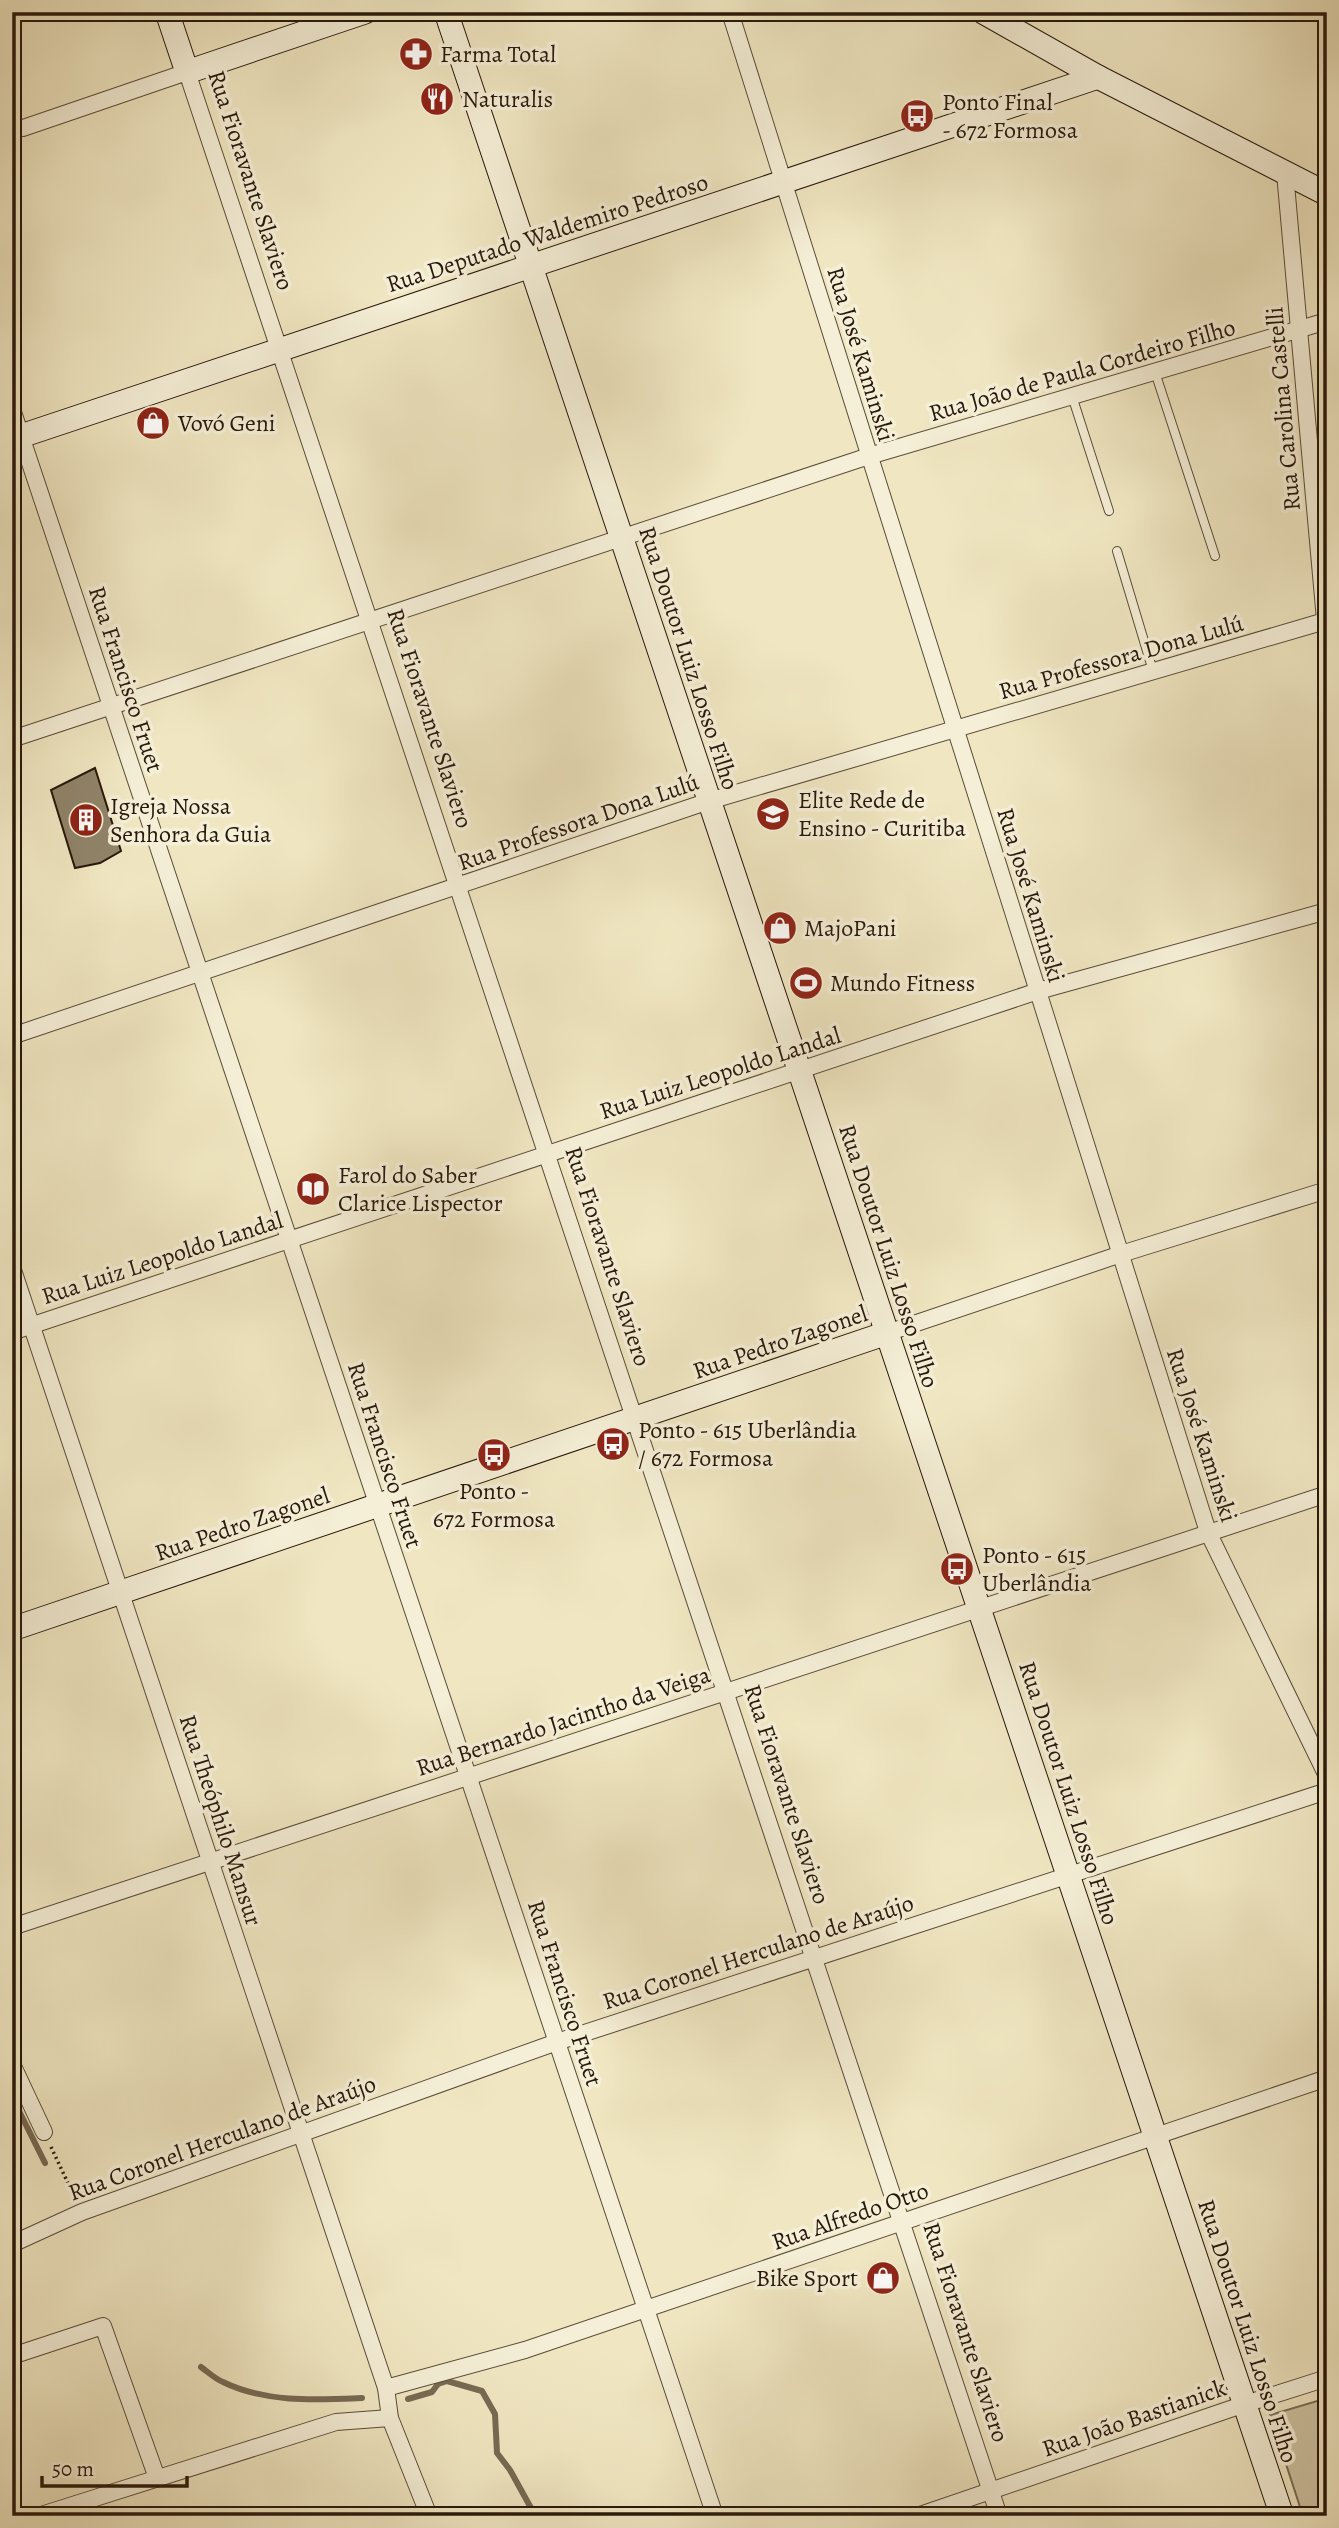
<svg xmlns="http://www.w3.org/2000/svg" width="1339" height="2528" viewBox="0 0 1339 2528" font-family="Alegreya,serif">
<rect width="100%" height="100%" fill="#f0e7c2"/>
<filter id="stains"><feTurbulence type="fractalNoise" baseFrequency=".00286" numOctaves="4"/><feColorMatrix values="0 0 0 0 .2 0 0 0 0 .09 0 0 0 0 .02 0 0 0 .5 -.17"/></filter>
<radialGradient id="worn" r=".72"><stop offset=".6" stop-color="#630" stop-opacity="0"/><stop offset="1" stop-color="#630" stop-opacity=".3"/></radialGradient>
<path fill="#cec4a3" stroke="#7b6e57" stroke-width="2" d="M 1327,2398 L 1327,2443 L 1320,2516 L 1303,2516 L 1270,2415 Z"/>
<g fill="none" stroke-linecap="round" stroke-linejoin="round">
<g stroke="#776a54" stroke-width="6">
<path d="M 12,2097 L 45,2163"/>
<path d="M 201,2367 C 208,2372 215,2379 223,2382 C 266,2403 316,2400 362,2398"/>
<path d="M 408,2399 L 432,2392 L 438,2384 L 447,2381 L 482,2391 L 495,2414 L 497,2453 L 510,2470 L 531,2508 L 544,2516"/>
</g>
</g>
<path fill="#90846a" stroke="#28180b" stroke-width="2" d="M 95,768 L 121,851 L 100,863 L 75,868 L 51,790 Z"/>
<g fill="none" stroke-linecap="round" stroke-linejoin="round">
<g stroke="#5a4c39" stroke-width="10">
<g id="lane">
<path d="M 1155,372 L 1215,556"/>
<path d="M 1072,396 L 1109,511"/>
<path d="M 1312,477 L 1327,479"/>
<path d="M 1117,551 L 1153,671"/>
</g>
</g>
<g stroke="#5a4c39" stroke-width="18">
<g id="street">
<path d="M 730,12 L 1208,1532 L 1327,1776"/>
<path d="M 23,128 L 187,72 L 999,2516"/>
<path d="M 1285,173 L 1327,642"/>
<path d="M 12,409 L 715,2516"/>
<path d="M 12,739 L 869,456 L 1327,321"/>
<path d="M 12,1036 L 709,801 L 1325,621"/>
<path d="M 12,1267 L 386,2388 L 390,2418 L 429,2516"/>
<path d="M 12,1332 L 1038,991 L 1327,911"/>
<path d="M 887,1333 L 1121,1254 L 1327,1190"/>
<path d="M 12,1927 L 1327,1494"/>
<path d="M 12,2064 L 44,2132"/>
<path d="M 12,2244 L 82,2212 L 557,2042 L 1327,1791"/>
<path d="M 12,2356 L 103,2326 L 157,2478"/>
<path d="M 386,2388 L 525,2350 L 1327,2078"/>
<path d="M 38,2516 L 336,2422 L 390,2418"/>
<path d="M 917,2516 L 1245,2404 L 1327,2378"/>
</g>
</g>
<g stroke="#28180b" stroke-width="25">
<g id="secondary">
<path d="M 167,12 L 187,72 L 365,12"/>
<path d="M 446,12 L 1282,2516"/>
<path d="M 983,12 L 1098,77 L 1327,194"/>
<path d="M 12,439 L 1098,77"/>
<path d="M 12,1629 L 887,1333"/>
</g>
</g>
<path stroke="#28180b" stroke-width="3.5" stroke-dasharray="2 3.5" stroke-linecap="butt" d="M 51,2147 L 75,2198"/>
<use href="#lane" stroke="#f5efd7" stroke-width="8"/>
<use href="#street" stroke="#f5efd7" stroke-width="16"/>
<use href="#secondary" stroke="#f5efd7" stroke-width="23"/>
</g>
<defs>
<g id="pharmacy-disc" transform="scale(1.75)"><circle r="9.5" fill="#8f2418" stroke="#f5efd7"/><path d="M-2-6h4v4h4v4h-4v4h-4v-4h-4v-4h4Z" fill="#fff"/></g>
<g id="restaurant-disc" transform="scale(1.75)"><circle r="9.5" fill="#8f2418" stroke="#f5efd7"/><path d="M-5-6h1v4h1v-4h1v4h1v-4h1v5L-1.5 .5V6h-2V.5L-5-1ZM5-6V6H3V1.5H1.5Q1.5-4 5-6Z" fill="#fff"/></g>
<g id="bus-disc" transform="scale(1.75)"><circle r="9.5" fill="#8f2418" stroke="#f5efd7"/><path d="M-5-6H5V4H4V6H2V4H-2V6H-4V4H-5ZM-3.5-4V0h7V-4ZM-3.5 1.2v1.5H-2V1.2ZM2 1.2v1.5H3.5V1.2Z" fill="#fff"/></g>
<g id="shop-disc" transform="scale(1.75)"><circle r="9.5" fill="#8f2418" stroke="#f5efd7"/><path d="M-5-2.5h2.3a2.7 3.5 0 0 1 5.4 0H5L5.5 6h-11ZM-1.5-2.5h3a1.5 2.3 0 0 0-3 0Z" fill="#fff"/></g>
<g id="school-disc" transform="scale(1.75)"><circle r="9.5" fill="#8f2418" stroke="#f5efd7"/><path d="M0-5L7-2L0 1L-7-2ZM-4 1L0 2.5L4 1V4Q0 6-4 4Z" fill="#fff"/></g>
<g id="building-disc" transform="scale(1.75)"><circle r="9.5" fill="#8f2418" stroke="#f5efd7"/><path d="M-4-6H4V6H1V3H-1V6H-4ZM-2.5-4.3h1.7v1.8h-1.7ZM.8-4.3h1.7v1.8H.8ZM-2.5-1h1.7V.8h-1.7ZM.8-1h1.7V.8H.8Z" fill="#fff"/></g>
<g id="stadium-disc" transform="scale(1.75)"><circle r="9.5" fill="#8f2418" stroke="#f5efd7"/><path d="M0-5a6.5 5 0 1 0 0 10a6.5 5 0 1 0 0-10ZM-3.5-1.8h7v3.6h-7Z" fill="#fff"/></g>
<g id="library-disc" transform="scale(1.75)"><circle r="9.5" fill="#8f2418" stroke="#f5efd7"/><path d="M-6-4Q-3-5.5-.7-3.5V5Q-3 3-6 4ZM6-4Q3-5.5 .7-3.5V5Q3 3 6 4Z" fill="#fff"/></g>
</defs>
<g fill-rule="evenodd">
<use href="#pharmacy-disc" x="416" y="54"/>
<use href="#restaurant-disc" x="437" y="99"/>
<use href="#bus-disc" x="917" y="116"/>
<use href="#shop-disc" x="153" y="423"/>
<use href="#school-disc" x="773" y="814"/>
<use href="#building-disc" x="86" y="820"/>
<use href="#shop-disc" x="780" y="928"/>
<use href="#stadium-disc" x="806" y="983"/>
<use href="#library-disc" x="313" y="1189"/>
<use href="#bus-disc" x="613" y="1444"/>
<use href="#bus-disc" x="494" y="1455"/>
<use href="#bus-disc" x="957" y="1569"/>
<use href="#shop-disc" x="883" y="2278"/>
</g>
<g text-anchor="middle" stroke-width="7" stroke-linejoin="round" paint-order="stroke">
<g font-size="24" fill="#28180b" stroke="#f5efd7" text-anchor="start">
<text x="440" y="62">Farma Total</text>
<text x="462" y="107">Naturalis</text>
<text x="942" y="110">Ponto Final<tspan x="942" dy="28">- 672 Formosa</tspan></text>
<text x="178" y="431">Vovó Geni</text>
<text x="798" y="808">Elite Rede de<tspan x="798" dy="28">Ensino - Curitiba</tspan></text>
<text x="110" y="814">Igreja Nossa<tspan x="110" dy="28">Senhora da Guia</tspan></text>
<text x="804" y="936">MajoPani</text>
<text x="830" y="991">Mundo Fitness</text>
<text x="338" y="1183">Farol do Saber<tspan x="338" dy="28">Clarice Lispector</tspan></text>
<text x="638" y="1438">Ponto - 615 Uberlândia<tspan x="638" dy="28">/ 672 Formosa</tspan></text>
<text x="494" y="1499" text-anchor="middle">Ponto -<tspan x="494" dy="28">672 Formosa</tspan></text>
<text x="982" y="1563">Ponto - 615<tspan x="982" dy="28">Uberlândia</tspan></text>
<text x="858" y="2286" text-anchor="end">Bike Sport</text>
</g>
<g font-size="24" fill="#28180b" stroke="#f5efd7">
<text transform="translate(251 180) rotate(72)" y="8">Rua Fioravante Slaviero</text>
<text transform="translate(547 233) rotate(-18)" y="8">Rua Deputado Waldemiro Pedroso</text>
<text transform="translate(861 354) rotate(73)" y="8">Rua José Kaminski</text>
<text transform="translate(1082 370) rotate(-16)" y="8">Rua João de Paula Cordeiro Filho</text>
<text transform="translate(1283 409) rotate(-95)" y="8">Rua Carolina Castelli</text>
<text transform="translate(1121 657) rotate(-16)" y="8">Rua Professora Dona Lulú</text>
<text transform="translate(689 658) rotate(72)" y="8">Rua Doutor Luiz Losso Filho</text>
<text transform="translate(126 679) rotate(72)" y="8">Rua Francisco Fruet</text>
<text transform="translate(430 718) rotate(72)" y="8">Rua Fioravante Slaviero</text>
<text transform="translate(578 822) rotate(-19)" y="8">Rua Professora Dona Lulú</text>
<text transform="translate(1031 895) rotate(73)" y="8">Rua José Kaminski</text>
<text transform="translate(720 1073) rotate(-18)" y="8">Rua Luiz Leopoldo Landal</text>
<text transform="translate(608 1256) rotate(72)" y="8">Rua Fioravante Slaviero</text>
<text transform="translate(889 1256) rotate(72)" y="8">Rua Doutor Luiz Losso Filho</text>
<text transform="translate(162 1258) rotate(-18)" y="8">Rua Luiz Leopoldo Landal</text>
<text transform="translate(780 1342) rotate(-19)" y="8">Rua Pedro Zagonel</text>
<text transform="translate(1202 1435) rotate(72)" y="8">Rua José Kaminski</text>
<text transform="translate(385 1455) rotate(72)" y="8">Rua Francisco Fruet</text>
<text transform="translate(242 1524) rotate(-19)" y="8">Rua Pedro Zagonel</text>
<text transform="translate(563 1721) rotate(-18)" y="8">Rua Bernardo Jacintho da Veiga</text>
<text transform="translate(1069 1793) rotate(72)" y="8">Rua Doutor Luiz Losso Filho</text>
<text transform="translate(787 1794) rotate(72)" y="8">Rua Fioravante Slaviero</text>
<text transform="translate(221 1820) rotate(72)" y="8">Rua Theóphilo Mansur</text>
<text transform="translate(758 1952) rotate(-18)" y="8">Rua Coronel Herculano de Araújo</text>
<text transform="translate(565 1993) rotate(72)" y="8">Rua Francisco Fruet</text>
<text transform="translate(222 2138) rotate(-20)" y="8">Rua Coronel Herculano de Araújo</text>
<text transform="translate(850 2216) rotate(-19)" y="8">Rua Alfredo Otto</text>
<text transform="translate(1248 2331) rotate(72)" y="8">Rua Doutor Luiz Losso Filho</text>
<text transform="translate(966 2332) rotate(72)" y="8">Rua Fioravante Slaviero</text>
<text transform="translate(1134 2418) rotate(-19)" y="8">Rua João Bastianick</text>
</g>
</g>
<rect width="1339" height="2528" fill="none" stroke="#f0e7c2" stroke-width="42"/>
<rect x="14" y="14" width="1311" height="2500" fill="none" stroke="#28180b" stroke-width="3.5"/>
<rect x="21" y="21" width="1297" height="2486" fill="none" stroke="#28180b" stroke-width="2"/>
<path d="M42 2476v10h145v-10" fill="none" stroke="#28180b" stroke-width="3.5"/>
<text x="52" y="2476" font-size="21" fill="#28180b" stroke="#f5efd7" stroke-width="5" paint-order="stroke">50 m</text>
<rect width="100%" height="100%" filter="url(#stains)"/>
<rect width="100%" height="100%" fill="url(#worn)"/>
</svg>
